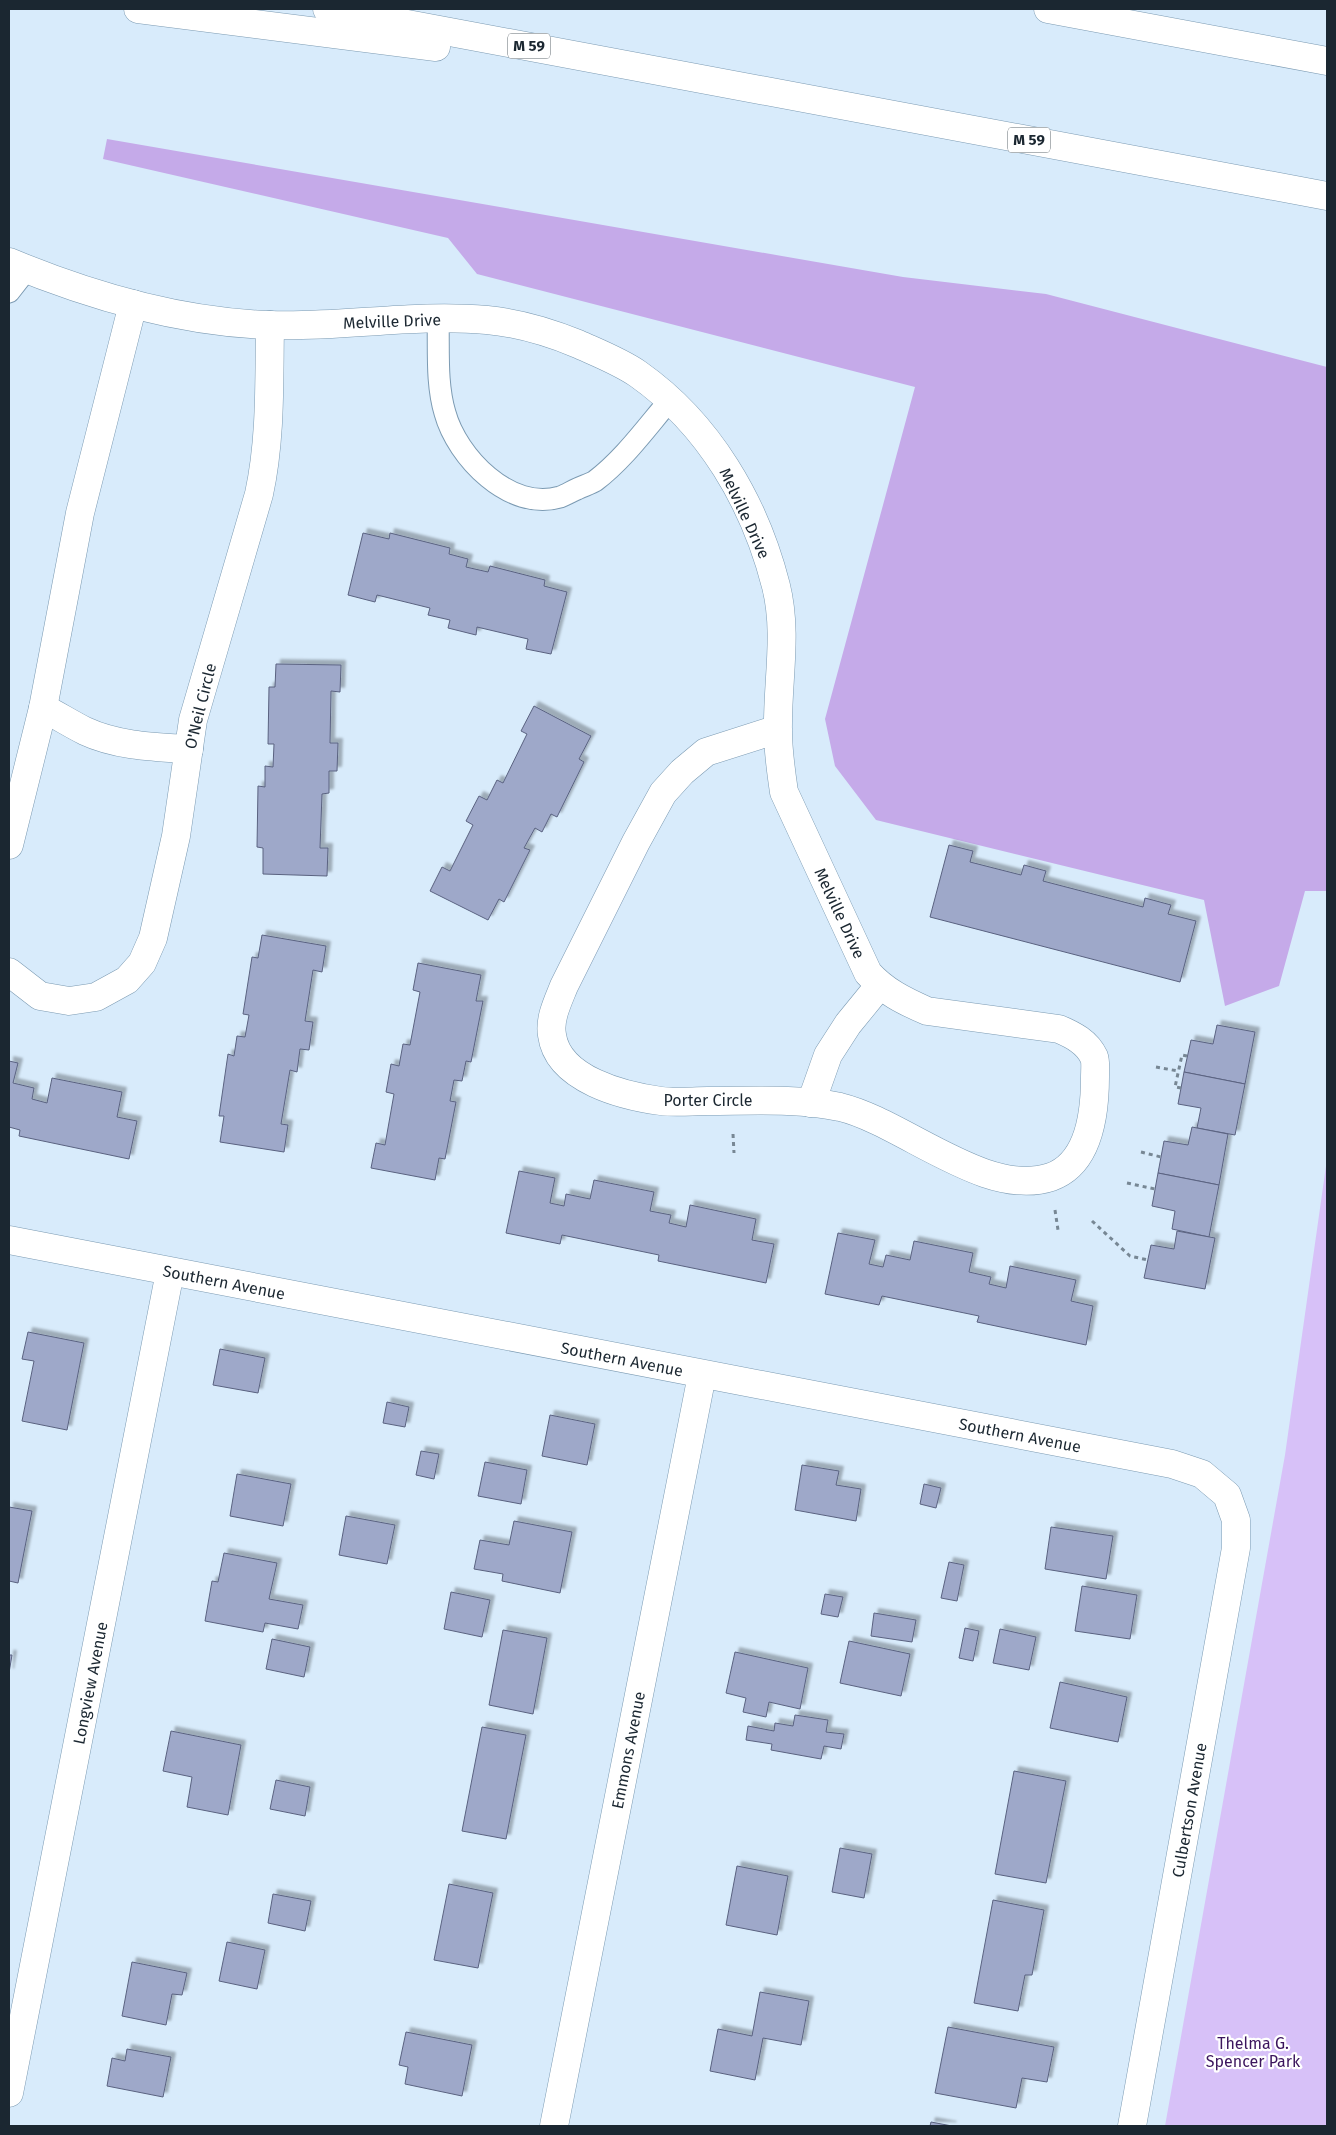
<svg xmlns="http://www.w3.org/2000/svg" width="1336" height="2135" viewBox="0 0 1336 2135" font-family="'Fira Sans',sans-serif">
  <defs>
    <filter id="shadow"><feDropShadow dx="4.5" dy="-4.5" stdDeviation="1" flood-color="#0004"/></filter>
  </defs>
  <rect width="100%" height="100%" fill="#d8ebfb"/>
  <!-- green -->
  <path fill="#d7c1f8" d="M 1327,1159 L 1327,2126 L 1165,2126 L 1285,1455 Z"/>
  <!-- forest -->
  <path fill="#c5aae9" d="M 107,139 L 903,277 L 1046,294 L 1327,367 L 1327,891 L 1305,891 L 1279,986 L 1225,1006 L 1204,900 L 876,820 L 835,766 L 825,719 L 915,387 L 477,274 L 448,238 L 103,159 Z"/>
  <!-- building -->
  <g fill="#9ea8c9" stroke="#5a6280" filter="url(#shadow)">
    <path d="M 363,533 L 389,539 L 390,533 L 450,548 L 449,554 L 468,559 L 466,567 L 488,572 L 490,566 L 545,580 L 544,586 L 567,592 L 551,654 L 526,649 L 528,639 L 477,627 L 476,635 L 448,628 L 450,620 L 428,615 L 430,608 L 377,595 L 375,602 L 348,595 Z"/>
    <path d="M 276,664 L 341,665 L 340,692 L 331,691 L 330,743 L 338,743 L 337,771 L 329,771 L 329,793 L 322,794 L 320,848 L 328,848 L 327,876 L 263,874 L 263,848 L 257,847 L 258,786 L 265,787 L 265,766 L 273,767 L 274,744 L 268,744 L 269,687 L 275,687 Z"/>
    <path d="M 534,706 L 591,736 L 579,759 L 584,762 L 557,817 L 551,814 L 542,832 L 535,828 L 524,848 L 530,850 L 504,902 L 499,899 L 488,920 L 430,891 L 442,867 L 450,871 L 473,825 L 466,821 L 479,796 L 487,800 L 497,780 L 503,783 L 527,734 L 521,731 Z"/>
    <path d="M 949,845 L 973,851 L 970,862 L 1021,875 L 1024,865 L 1046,871 L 1043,881 L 1143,907 L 1145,898 L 1171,905 L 1168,914 L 1196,921 L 1180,982 L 930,917 Z"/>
    <path d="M 262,935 L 326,946 L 322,972 L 313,970 L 305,1021 L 313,1022 L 309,1050 L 300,1049 L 297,1072 L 290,1070 L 281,1124 L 288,1125 L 284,1152 L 220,1142 L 224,1116 L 219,1116 L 228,1054 L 234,1056 L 237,1036 L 245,1037 L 249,1015 L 243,1014 L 252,957 L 258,958 Z"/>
    <path d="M 418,963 L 481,975 L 476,1001 L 483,1001 L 471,1062 L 466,1061 L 462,1081 L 454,1080 L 450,1101 L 456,1102 L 445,1159 L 439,1158 L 435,1180 L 371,1168 L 376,1143 L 385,1145 L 394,1094 L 386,1092 L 391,1064 L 399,1066 L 403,1044 L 410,1045 L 420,992 L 413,990 Z"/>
    <path d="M 1217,1025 L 1255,1032 L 1245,1084 L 1184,1072 L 1191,1040 L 1213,1044 Z"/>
    <path d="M 9,1061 L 18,1063 L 13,1083 L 34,1088 L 32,1099 L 47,1103 L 52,1078 L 122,1092 L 117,1117 L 137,1121 L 129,1159 L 19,1136 L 20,1130 L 9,1127 Z"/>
    <path d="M 1184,1072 L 1245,1084 L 1235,1135 L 1197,1128 L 1201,1108 L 1178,1104 Z"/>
    <path d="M 1192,1127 L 1228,1134 L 1219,1185 L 1158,1173 L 1164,1141 L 1188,1145 Z"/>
    <path d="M 519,1171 L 555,1178 L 550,1203 L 564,1206 L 566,1194 L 590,1199 L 594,1180 L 654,1192 L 650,1211 L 671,1215 L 669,1223 L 686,1227 L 690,1205 L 756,1219 L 752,1240 L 774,1244 L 766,1283 L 658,1261 L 659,1255 L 562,1235 L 560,1244 L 506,1233 Z"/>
    <path d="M 1158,1173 L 1219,1185 L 1209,1237 L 1172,1229 L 1175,1211 L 1152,1206 Z"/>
    <path d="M 1177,1231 L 1215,1238 L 1205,1289 L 1144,1278 L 1151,1245 L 1174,1249 Z"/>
    <path d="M 838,1233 L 875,1240 L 869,1264 L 883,1267 L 886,1255 L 910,1260 L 914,1241 L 973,1253 L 969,1272 L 991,1277 L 989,1284 L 1006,1288 L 1010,1266 L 1076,1280 L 1071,1301 L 1093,1306 L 1086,1345 L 977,1322 L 979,1316 L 882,1296 L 879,1305 L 825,1294 Z"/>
    <path d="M 28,1332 L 84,1343 L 67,1430 L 22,1421 L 34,1361 L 22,1359 Z"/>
    <path d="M 220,1349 L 265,1358 L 258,1393 L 213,1385 Z"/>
    <path d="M 387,1402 L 409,1407 L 405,1427 L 383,1423 Z"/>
    <path d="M 550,1415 L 595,1424 L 587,1465 L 542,1456 Z"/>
    <path d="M 421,1451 L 439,1454 L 434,1479 L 416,1475 Z"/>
    <path d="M 485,1462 L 527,1470 L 521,1504 L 478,1496 Z"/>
    <path d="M 802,1465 L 839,1471 L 836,1485 L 861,1489 L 856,1521 L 795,1510 Z"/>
    <path d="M 237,1474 L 291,1484 L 283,1526 L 230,1516 Z"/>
    <path d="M 924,1484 L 941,1488 L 936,1508 L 920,1504 Z"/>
    <path d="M 9,1507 L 32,1511 L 18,1583 L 9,1581 Z"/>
    <path d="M 346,1516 L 395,1525 L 387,1564 L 339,1555 Z"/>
    <path d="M 514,1521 L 572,1532 L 560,1593 L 502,1581 L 503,1574 L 474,1569 L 480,1540 L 509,1545 Z"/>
    <path d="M 1051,1527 L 1113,1536 L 1106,1579 L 1045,1569 Z"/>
    <path d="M 224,1553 L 277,1563 L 269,1599 L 303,1605 L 298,1629 L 265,1623 L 263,1632 L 205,1621 L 212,1581 L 218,1582 Z"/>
    <path d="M 949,1562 L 964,1565 L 957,1601 L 941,1598 Z"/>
    <path d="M 1082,1586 L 1137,1595 L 1130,1639 L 1075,1631 Z"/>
    <path d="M 451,1592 L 490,1600 L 482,1637 L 444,1629 Z"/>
    <path d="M 825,1594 L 843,1597 L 838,1617 L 821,1614 Z"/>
    <path d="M 874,1613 L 916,1620 L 912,1642 L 871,1636 Z"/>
    <path d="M 965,1628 L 979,1631 L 973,1661 L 959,1658 Z"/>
    <path d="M 1000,1629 L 1036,1637 L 1029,1670 L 993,1663 Z"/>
    <path d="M 503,1630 L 547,1638 L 533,1714 L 489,1705 Z"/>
    <path d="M 272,1639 L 310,1647 L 304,1677 L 266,1669 Z"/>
    <path d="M 849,1641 L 910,1654 L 901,1696 L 840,1683 Z"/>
    <path d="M 735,1652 L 808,1668 L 800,1709 L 769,1702 L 766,1717 L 743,1712 L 746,1698 L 726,1693 Z"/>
    <path d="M 9,1655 L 12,1655 L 9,1673 Z"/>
    <path d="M 1060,1682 L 1127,1697 L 1118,1742 L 1050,1728 Z"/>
    <path d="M 795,1715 L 828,1720 L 826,1732 L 844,1734 L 841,1749 L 824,1746 L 821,1759 L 771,1750 L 772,1744 L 746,1740 L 748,1726 L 774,1731 L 775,1723 L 793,1726 Z"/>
    <path d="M 482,1727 L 526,1735 L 506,1839 L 462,1831 Z"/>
    <path d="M 171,1731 L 241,1745 L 228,1815 L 187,1807 L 192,1777 L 163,1771 Z"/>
    <path d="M 1014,1771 L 1066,1781 L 1046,1883 L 995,1874 Z"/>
    <path d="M 276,1780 L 310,1787 L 305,1816 L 270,1809 Z"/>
    <path d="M 840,1848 L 872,1854 L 864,1898 L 832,1892 Z"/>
    <path d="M 737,1866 L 788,1876 L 777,1935 L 726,1925 Z"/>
    <path d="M 449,1884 L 493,1893 L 478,1968 L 434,1960 Z"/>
    <path d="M 273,1894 L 311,1901 L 305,1931 L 268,1923 Z"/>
    <path d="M 993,1900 L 1044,1910 L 1032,1975 L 1025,1975 L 1018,2011 L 974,2003 Z"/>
    <path d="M 227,1942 L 265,1950 L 257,1989 L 219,1981 Z"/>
    <path d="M 132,1962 L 187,1973 L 182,1995 L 172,1994 L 166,2025 L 122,2016 Z"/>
    <path d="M 760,1992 L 809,2001 L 801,2045 L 763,2038 L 755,2080 L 710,2071 L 718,2029 L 752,2036 Z"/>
    <path d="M 948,2027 L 1054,2047 L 1047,2082 L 1022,2078 L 1016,2108 L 935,2093 Z"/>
    <path d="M 406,2032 L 472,2045 L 462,2096 L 405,2084 L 408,2067 L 399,2065 Z"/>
    <path d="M 127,2049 L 171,2057 L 163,2097 L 107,2086 L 112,2058 L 125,2061 Z"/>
    <path d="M 931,2122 L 952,2126 L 930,2126 Z"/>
  </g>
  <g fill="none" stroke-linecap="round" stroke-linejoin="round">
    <defs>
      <g id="service">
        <path d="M 9,292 L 27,269"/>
        <path d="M 438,318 C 439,349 436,383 445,413 C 457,457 510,512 560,497 C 566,495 572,491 577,489 C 583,486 590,484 595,481 C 624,459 646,428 670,400"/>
      </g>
      <g id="minor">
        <path d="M 9,262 C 91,296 179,322 269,325 C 341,328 414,313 487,320 C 519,323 549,332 578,344 C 598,353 621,362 638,374 C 709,424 755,503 776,586 C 788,634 777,682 778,731 C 778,752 781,772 784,792 L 868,973 C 884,991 904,1001 927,1011 L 1059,1029 C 1073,1035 1087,1042 1094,1057 C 1096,1062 1095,1071 1095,1077 C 1095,1112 1090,1163 1051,1177 C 986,1199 903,1122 840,1107 C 798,1098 751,1101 708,1101 C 693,1101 676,1103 661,1101 C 624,1096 558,1080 552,1035 C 549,1019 558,1001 564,986 L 636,842 L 663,793 L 682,772 L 706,752 L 778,729"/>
        <path d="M 43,708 C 57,715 71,724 85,731 C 117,746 154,747 189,749"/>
        <path d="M 9,845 L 43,708 L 80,513 L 133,304"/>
        <path d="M 9,972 L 40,996 L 69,1001 L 96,997 L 127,980 L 142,963 L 153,938 L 176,836 L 193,720 L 259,494 C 271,439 269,382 270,325"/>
        <path d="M 811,1103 L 828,1055 L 848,1024 L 879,986"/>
        <path d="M 9,1240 L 1172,1464 L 1202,1474 L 1227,1495 L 1236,1520 L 1236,1548 L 1132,2126"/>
        <path d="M 9,2093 L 170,1272"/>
        <path d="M 554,2126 L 702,1375"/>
      </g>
      <g id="motorway">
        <path d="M 138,9 L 436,47"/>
        <path d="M 327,9 L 1327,196"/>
        <path d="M 1048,9 L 1327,61"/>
      </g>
    </defs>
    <!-- service casing -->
    <use href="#service" stroke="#7b9ab2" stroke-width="23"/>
    <!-- minor casing -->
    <use href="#minor" stroke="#7b9ab2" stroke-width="29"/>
    <!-- motorway casing -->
    <use href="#motorway" stroke="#7b9ab2" stroke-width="29"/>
    <!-- path -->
    <g stroke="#778794" stroke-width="3" stroke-dasharray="4 4" stroke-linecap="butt">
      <path d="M 1156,1067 L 1178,1071"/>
      <path d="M 1181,1088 L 1175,1087 L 1182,1055 L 1187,1056"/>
      <path d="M 733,1134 L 734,1153"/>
      <path d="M 1141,1152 L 1161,1157"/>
      <path d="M 1127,1183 L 1155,1189"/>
      <path d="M 1055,1210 L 1058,1230"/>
      <path d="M 1092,1221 L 1130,1256 L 1148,1260"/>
    </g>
    <!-- service -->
    <use href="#service" stroke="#fff" stroke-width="21"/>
    <!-- minor -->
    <use href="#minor" stroke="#fff" stroke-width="28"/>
    <!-- motorway -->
    <use href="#motorway" stroke="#fff" stroke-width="28"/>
  </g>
  <g text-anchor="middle" stroke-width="4.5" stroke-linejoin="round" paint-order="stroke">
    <!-- shield labels -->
    <g fill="#fff" stroke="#5f686f" stroke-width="1">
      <rect x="508" y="33.5" width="42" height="25" rx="4"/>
      <rect x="1008" y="127.5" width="42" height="25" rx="4"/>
    </g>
    <g font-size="15" font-weight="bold" fill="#1b2731">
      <text x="529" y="51">M 59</text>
      <text x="1029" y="145">M 59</text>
    </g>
    <!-- street labels -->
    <g font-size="16" fill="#1b2731" stroke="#fff">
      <text transform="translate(392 321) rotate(-2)" y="6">Melville Drive</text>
      <text transform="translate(745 513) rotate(65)" y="6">Melville Drive</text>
      <text transform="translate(200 706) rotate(-76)" y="6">O'Neil Circle</text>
      <text transform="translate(840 913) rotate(65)" y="6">Melville Drive</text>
      <text x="708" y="1106">Porter Circle</text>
      <text transform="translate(224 1282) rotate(11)" y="6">Southern Avenue</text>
      <text transform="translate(622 1359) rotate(11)" y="6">Southern Avenue</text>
      <text transform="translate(1020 1435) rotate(11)" y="6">Southern Avenue</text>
      <text transform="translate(90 1683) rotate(-79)" y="6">Longview Avenue</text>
      <text transform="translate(628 1750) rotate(-79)" y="6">Emmons Avenue</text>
      <text transform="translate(1189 1810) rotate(-80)" y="6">Culbertson Avenue</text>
    </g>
    <!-- park labels -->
    <g font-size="16" fill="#3b155d" stroke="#fff">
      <text x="1253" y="2049">Thelma G.<tspan x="1253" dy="18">Spencer Park</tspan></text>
    </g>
  </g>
  <!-- border -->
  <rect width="1336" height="2135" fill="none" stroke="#1b2731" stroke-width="20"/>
</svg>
